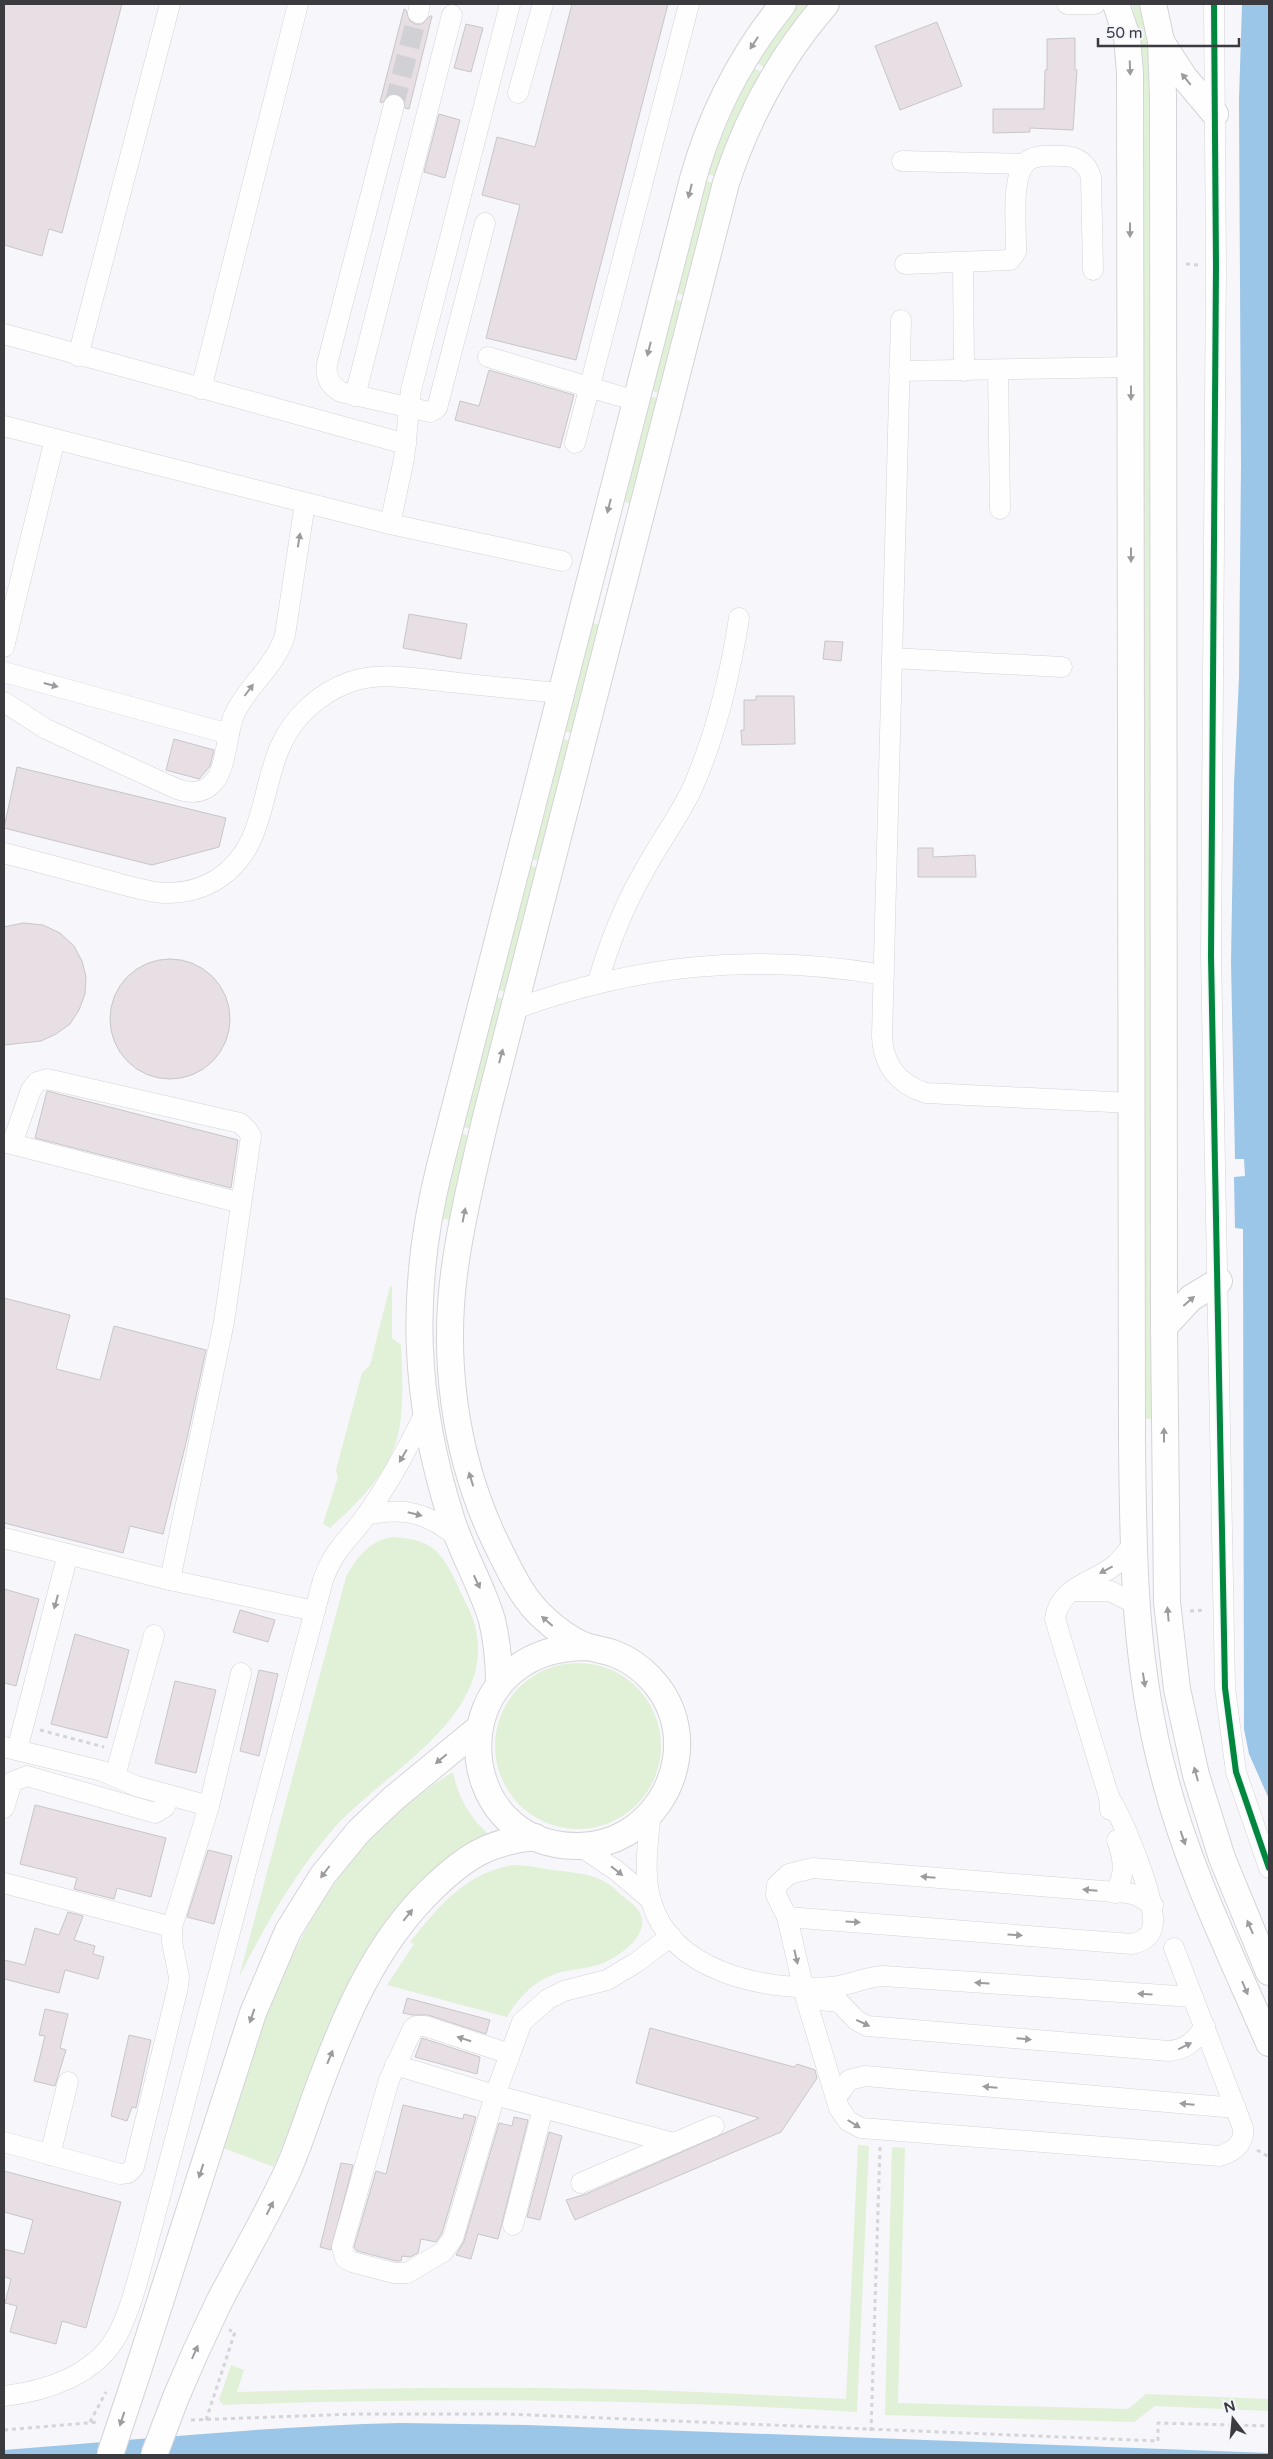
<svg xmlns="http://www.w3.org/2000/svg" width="1273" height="2459" viewBox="0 0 1273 2459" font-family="'Varela Round',sans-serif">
  <rect width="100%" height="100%" fill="#f6f6fb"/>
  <!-- green -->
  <g fill="#e1f1d7">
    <path d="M 796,4 L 810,4 L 779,42 L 764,67 L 755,62 Z"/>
    <path d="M 1132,4 L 1143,4 L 1152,46 L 1153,1419 L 1144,1419 L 1141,59 L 1139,32 Z"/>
    <path d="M 752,67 L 761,72 L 740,112 L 717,177 L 707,174 L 721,130 Z"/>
    <path d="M 705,181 L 715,183 L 686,296 L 675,293 Z"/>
    <path d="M 674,299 L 685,302 L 661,393 L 651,391 Z"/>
    <path d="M 649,396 L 660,399 L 632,505 L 623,501 Z"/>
    <path d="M 592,623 L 602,625 L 573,734 L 564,731 Z"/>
    <path d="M 562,739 L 571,741 L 539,861 L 530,859 Z"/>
    <path d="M 528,865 L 539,868 L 507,992 L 496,990 Z"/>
    <path d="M 495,997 L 505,999 L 471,1129 L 462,1127 Z"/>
    <path d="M 460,1133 L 470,1136 L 449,1220 L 440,1218 Z"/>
    <path d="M 390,1286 L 392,1287 L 392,1338 L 401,1345 C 406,1439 401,1464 330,1528 L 323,1524 L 338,1477 L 336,1470 L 362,1373 L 370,1365 Z"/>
    <path d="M 392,1537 C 431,1539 441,1550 457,1584 C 462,1597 470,1609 474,1622 C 501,1715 385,1771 335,1827 C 295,1872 266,1924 239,1977 L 346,1577 C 357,1557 369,1541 392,1537 Z"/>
    <circle cx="578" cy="1746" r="83"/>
    <path d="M 453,1772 C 458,1797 469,1816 488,1834 L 456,1850 L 429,1874 L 367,1950 L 335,2013 L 274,2167 L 218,2146 C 272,1999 311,1859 453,1772 Z"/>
    <path d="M 512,1865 C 529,1865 544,1869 561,1871 C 584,1874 602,1875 619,1893 C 626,1899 634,1904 639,1911 C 653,1935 617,1958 598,1965 C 582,1970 565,1969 550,1976 C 531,1984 517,2000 507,2017 L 387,1985 L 414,1944 L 410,1942 C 439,1906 464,1874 512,1865 Z"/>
    <path d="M 858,2145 L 869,2146 L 857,2412 C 644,2399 436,2397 223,2405 L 219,2400 L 231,2365 L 244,2370 L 237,2392 C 372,2388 506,2386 642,2390 C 710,2392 778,2396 846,2399 Z"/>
    <path d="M 892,2147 L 905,2148 L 898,2403 L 1128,2409 L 1146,2394 L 1269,2399 L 1269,2411 L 1155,2406 L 1134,2422 L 885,2415 Z"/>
  </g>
  <!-- water -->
  <g fill="#9bc6e7">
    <path d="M 1242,4 L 1269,4 L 1269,1799 L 1249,1754 L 1244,1729 L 1243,1229 L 1235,1228 L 1234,1177 L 1245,1176 L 1244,1159 L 1235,1159 L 1231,962 L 1234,783 L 1239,678 L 1241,465 L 1239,100 Z"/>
    <path d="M 401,2423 L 527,2425 L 1269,2453 L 1269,2455 L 4,2455 L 4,2450 C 136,2440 268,2426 401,2423 Z"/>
  </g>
  <!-- building -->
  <g fill="#e7dfe3" stroke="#c8c6c9">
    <path d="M 4,4 L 122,4 L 62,233 L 49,229 L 42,256 L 4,245 Z"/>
    <path d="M 572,4 L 668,4 L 576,360 L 486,338 L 520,205 L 482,195 L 497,137 L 535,147 Z"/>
    <path d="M 404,9 L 406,10 L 410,21 L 415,24 L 422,24 L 430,16 L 432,16 L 409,109 L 405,108 L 403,97 L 396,93 L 390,94 L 382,103 L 380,102 Z"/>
    <path d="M 937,22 L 962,86 L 900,110 L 875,46 Z"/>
    <path d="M 466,24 L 483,28 L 471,72 L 454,68 Z"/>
    <path d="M 1075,38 L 1075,70 L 1077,70 L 1073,130 L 1030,128 L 1030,132 L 993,133 L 993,109 L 1044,109 L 1045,70 L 1047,70 L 1047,39 Z"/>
    <path d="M 439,114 L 460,120 L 445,178 L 424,172 Z"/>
    <path d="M 489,370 L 574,395 L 560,448 L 455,420 L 460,401 L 479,406 Z"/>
    <path d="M 409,614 L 467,624 L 461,659 L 403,648 Z"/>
    <path d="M 825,641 L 843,642 L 841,661 L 823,659 Z"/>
    <path d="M 756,696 L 794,696 L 795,744 L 742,745 L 741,730 L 744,730 L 744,700 L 756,700 Z"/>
    <path d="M 174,739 L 214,750 L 210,766 L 201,777 L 199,779 L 166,770 Z"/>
    <path d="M 17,767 L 226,818 L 219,847 L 152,865 L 4,828 Z"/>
    <path d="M 918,848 L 933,848 L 933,857 L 975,855 L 976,877 L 918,877 Z"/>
    <path d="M 23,923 L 43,925 L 60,933 L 74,946 L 82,961 L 86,977 L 85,994 L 79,1010 L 70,1024 L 56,1034 L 41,1041 L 4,1045 L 4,927 Z"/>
    <circle cx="170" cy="1019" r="60"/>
    <path d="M 47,1091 L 238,1140 L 231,1188 L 35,1138 Z"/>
    <path d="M 4,1298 L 70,1315 L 56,1369 L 100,1380 L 114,1326 L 206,1350 L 186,1443 L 163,1534 L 130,1526 L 123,1553 L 4,1523 Z"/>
    <path d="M 4,1589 L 39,1599 L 16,1686 L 4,1683 Z"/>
    <path d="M 240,1610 L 275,1620 L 268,1642 L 233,1632 Z"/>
    <path d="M 75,1634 L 129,1650 L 107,1738 L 51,1724 Z"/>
    <path d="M 259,1670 L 278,1674 L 259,1756 L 240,1751 Z"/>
    <path d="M 175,1681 L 216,1690 L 196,1773 L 155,1763 Z"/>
    <path d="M 35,1805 L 166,1838 L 151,1897 L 117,1888 L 114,1899 L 74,1889 L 77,1878 L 20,1864 Z"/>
    <path d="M 208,1850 L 232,1856 L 214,1924 L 187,1917 Z"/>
    <path d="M 68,1912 L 83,1916 L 74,1940 L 95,1946 L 93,1954 L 104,1957 L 98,1979 L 65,1970 L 59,1993 L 4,1979 L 4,1960 L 25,1965 L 35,1928 L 59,1935 Z"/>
    <path d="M 407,1998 L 490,2020 L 486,2034 L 428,2015 L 412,2015 L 403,2013 Z"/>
    <path d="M 45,2009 L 68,2014 L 60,2048 L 66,2050 L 55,2086 L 34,2081 L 45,2036 L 39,2035 Z"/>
    <path d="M 650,2028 L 794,2067 L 797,2064 L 815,2070 L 817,2078 L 781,2132 L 575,2220 L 566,2200 L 586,2194 L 759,2118 L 636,2083 Z"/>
    <path d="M 129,2035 L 151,2040 L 136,2108 L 132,2107 L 127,2121 L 111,2116 Z"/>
    <path d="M 422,2038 L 480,2057 L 477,2074 L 415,2057 Z"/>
    <path d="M 403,2105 L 463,2119 L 464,2114 L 476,2117 L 442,2233 L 436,2242 L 421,2239 L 418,2253 L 410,2257 L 402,2256 L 401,2261 L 396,2261 L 357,2251 L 354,2247 L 376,2171 L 386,2174 Z"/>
    <path d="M 514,2117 L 528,2120 L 498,2239 L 478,2234 L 471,2259 L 456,2255 L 464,2241 L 499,2123 L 512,2126 Z"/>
    <path d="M 549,2132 L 562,2136 L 540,2220 L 527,2217 Z"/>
    <path d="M 341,2163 L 353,2165 L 331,2250 L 320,2247 Z"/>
    <path d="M 4,2171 L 121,2202 L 86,2328 L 62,2321 L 56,2344 L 10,2332 L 17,2306 L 5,2303 L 11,2279 L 4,2277 L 4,2249 L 24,2254 L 33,2220 L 4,2212 Z"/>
  </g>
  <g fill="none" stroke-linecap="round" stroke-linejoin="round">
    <!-- minor-tunnel -->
    <path stroke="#d1d1d5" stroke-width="20" stroke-dasharray="20 10" stroke-linecap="butt" d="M 394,105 L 418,13"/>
    <defs>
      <g id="minor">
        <path d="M 1067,4 L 1095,4"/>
        <path d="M 1214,4 L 1216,266 L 1211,956 L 1225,1688 L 1236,1772 L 1269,1868"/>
        <path d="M 418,13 L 420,4"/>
        <path d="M 518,93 L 543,4"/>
        <path d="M 394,105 L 327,364 C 325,377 330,386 341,392 L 425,411 L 430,412 L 437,408 L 485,223"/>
        <path d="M 902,161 L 1024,164"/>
        <path d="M 963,262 L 964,371"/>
        <path d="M 905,264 L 1010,260 L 1016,252 C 1017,229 1009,173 1029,160 C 1039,154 1052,156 1063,156 C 1078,156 1087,164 1091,177 L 1093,270"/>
        <path d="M 901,320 L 882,1036 C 883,1065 898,1084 926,1093 L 1132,1103"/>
        <path d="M 4,334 L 406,444"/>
        <path d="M 78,356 L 170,4"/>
        <path d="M 488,357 L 636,401"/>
        <path d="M 998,370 L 1000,509"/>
        <path d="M 899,371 L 1130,367"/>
        <path d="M 201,389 L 298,4"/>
        <path d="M 355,396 L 452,15"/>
        <path d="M 4,426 L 390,524 L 562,561"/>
        <path d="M 575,443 L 689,4"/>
        <path d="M 390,524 L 404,459 L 411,390 L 510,4"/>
        <path d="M 4,647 L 55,439"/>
        <path d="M 892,658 L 1062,667"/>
        <path d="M 4,672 L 229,734"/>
        <path d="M 4,702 L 46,729 L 177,789 C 189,793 202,794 212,784 C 227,770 226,734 234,715 C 248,684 275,668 285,635 L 305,503"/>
        <path d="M 4,853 C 38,862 72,871 106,880 C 125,885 146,892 165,893 C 184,893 203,889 219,878 C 265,847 260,793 280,747 C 293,717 319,693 350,682 C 383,671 418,679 451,682 C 488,686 524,690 561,693"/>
        <path d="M 598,982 C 609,943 624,906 644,871 C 659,843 678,818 692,789 C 716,735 730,676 739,618"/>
        <path d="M 515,1009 C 638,964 754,953 884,975"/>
        <path d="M 4,1142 L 241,1203"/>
        <path d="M 12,1144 L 31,1090 L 37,1082 L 47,1079 L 240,1123 L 248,1131 L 251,1136 L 224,1322 L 170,1580"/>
        <path d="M 366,1515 C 404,1507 427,1512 457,1537"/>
        <path d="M 4,1538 L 170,1580 L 315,1611"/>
        <path d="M 1074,1591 L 1110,1591 L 1136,1604"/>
        <path d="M 4,1747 L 102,1771 L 136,1786 L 209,1806"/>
        <path d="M 17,1750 L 68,1554"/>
        <path d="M 115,1776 L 154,1635"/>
        <path d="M 4,1808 L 12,1782 L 27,1776 L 155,1813 L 165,1807 L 169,1795"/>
        <path d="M 1110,1810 L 1109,1797 L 1055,1619 C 1059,1586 1095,1582 1115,1565 C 1122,1559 1127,1551 1133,1545"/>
        <path d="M 651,1813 C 648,1840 643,1874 651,1901 C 672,1973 766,1991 831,1987 C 849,1986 864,1977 883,1976 L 1193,1997"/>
        <path d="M 580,1846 L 617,1871 L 651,1900"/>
        <path d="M 4,1883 L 172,1927"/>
        <path d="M 1115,1893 C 1126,1874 1124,1860 1117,1840"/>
        <path d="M 1153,1905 L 1136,1895 L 1128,1893 L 813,1868 L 789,1874 L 777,1885 L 776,1895 L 787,1917 L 806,1999 L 839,2108 L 848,2121 L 861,2128 L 1220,2156 C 1233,2152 1245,2144 1243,2128 L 1174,1948"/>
        <path d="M 787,1917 L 1132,1944 C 1141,1942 1149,1938 1152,1929 C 1160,1905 1123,1820 1109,1797"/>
        <path d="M 810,1999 L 839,2002 L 856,2020 L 867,2026 L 1169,2051 C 1187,2049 1195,2041 1205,2026"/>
        <path d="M 510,2054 L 425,2026 L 416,2026 L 413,2028 L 389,2080 L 342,2247 L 345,2258 L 352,2262 L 394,2273 L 407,2273 L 443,2252 L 453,2238 L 495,2095 L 522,2022 L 548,1999 L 564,1991 L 607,1980 L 637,1962 L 671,1936"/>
        <path d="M 395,2065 L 495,2095 L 673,2143"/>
        <path d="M 836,2098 L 849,2080 L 865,2076 L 1236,2108"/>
        <path d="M 4,2142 L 120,2174 L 128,2173 L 134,2167 L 178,1987 L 179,1977 L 172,1942 L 172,1927 L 209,1806 L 241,1673"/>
        <path d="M 50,2155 L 68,2082"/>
        <path d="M 581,2183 L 714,2126"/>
        <path d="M 513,2225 L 543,2108"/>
        <path d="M 4,2396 C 47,2391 96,2375 118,2334 C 130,2310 137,2283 144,2257 L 323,1580 C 335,1547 350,1539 368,1513 C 390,1481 408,1448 425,1413"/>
      </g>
      <g id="major">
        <path d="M 1116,4 L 1127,37 L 1130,73 L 1132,1441 C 1133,1558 1134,1666 1165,1779 C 1189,1871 1232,1957 1269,2043"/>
        <path d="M 1153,4 L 1161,41 L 1163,96 L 1164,1327 L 1167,1602 L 1177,1689 L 1196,1775 L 1222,1858 L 1269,1972"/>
        <path d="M 1162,43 L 1184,77 L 1215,114"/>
        <path d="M 1164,1327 L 1191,1298 L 1219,1281"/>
        <path d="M 588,1647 C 439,1646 447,1849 580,1846 C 647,1845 693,1775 672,1713 C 663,1687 641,1664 615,1654 C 605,1650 595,1649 585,1646 C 571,1640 557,1630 545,1619 C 522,1599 510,1571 496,1543 C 454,1456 441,1355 456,1260 C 463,1212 475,1164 486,1117 L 726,183 C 748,116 780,57 826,4"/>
        <path d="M 499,1684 C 499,1662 497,1641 492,1620 C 482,1586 463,1555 452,1521 C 413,1400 409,1289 440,1166 L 693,179 C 711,114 741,56 783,4"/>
        <path d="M 134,2383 L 253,2013 L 288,1931 L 323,1875 L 359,1831 L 394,1798 L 479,1728"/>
        <path d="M 176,2397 C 189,2366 203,2335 218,2304 C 241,2259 267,2216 288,2170 C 298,2147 306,2123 314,2100 C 342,2023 373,1945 433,1888 C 465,1857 490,1841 535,1837"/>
      </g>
    </defs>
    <!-- minor casing -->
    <use href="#minor" stroke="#d4d4d8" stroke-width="21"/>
    <!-- major casing -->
    <use href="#major" stroke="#d4d4d8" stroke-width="28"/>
    <!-- path -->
    <g stroke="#d5d5d7" stroke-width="3" stroke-dasharray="4 4" stroke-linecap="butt">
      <path d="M 1186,264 L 1198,265"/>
      <path d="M 1190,1611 L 1206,1610"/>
      <path d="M 40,1730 L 104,1747"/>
      <path d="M 1257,2150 L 1269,2157"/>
      <path d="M 191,2420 L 356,2414 L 506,2414 L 1158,2441 L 1158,2423 L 1269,2426"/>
      <path d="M 206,2420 L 235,2332 L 229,2330"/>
      <path d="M 90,2422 L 106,2392"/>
      <path d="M 4,2430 L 99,2422"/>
      <path d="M 871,2431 L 880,2147"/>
    </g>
    <!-- minor -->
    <use href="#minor" stroke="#fefefe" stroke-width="20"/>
    <!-- major -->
    <use href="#major" stroke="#fefefe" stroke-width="26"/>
    <defs>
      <g id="major-bridge">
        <path d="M 110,2455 L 134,2383"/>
        <path d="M 154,2455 L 176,2397"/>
      </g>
    </defs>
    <!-- major-bridge casing -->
    <use href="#major-bridge" stroke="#d4d4d8" stroke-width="28" stroke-linecap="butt"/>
    <!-- major-bridge -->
    <use href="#major-bridge" stroke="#fefefe" stroke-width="26"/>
    <defs>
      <path id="cycleway" d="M 1214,4 L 1216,266 L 1211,956 L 1225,1688 L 1236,1772 L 1269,1868"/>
    </defs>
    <!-- cycleway casing -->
    <use href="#cycleway" stroke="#f4f4fd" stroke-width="9"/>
    <!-- cycleway -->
    <use href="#cycleway" stroke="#00873e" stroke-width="6"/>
  </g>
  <!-- one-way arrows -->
  <defs><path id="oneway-solid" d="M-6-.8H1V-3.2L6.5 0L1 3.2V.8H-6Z" transform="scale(1.25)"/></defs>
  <g fill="#9c9c9e">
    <use href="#oneway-solid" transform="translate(754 43) rotate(123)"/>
    <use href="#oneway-solid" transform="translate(1130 68) rotate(88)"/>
    <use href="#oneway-solid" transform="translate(1186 79) rotate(-129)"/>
    <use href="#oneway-solid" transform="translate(690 191) rotate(104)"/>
    <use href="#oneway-solid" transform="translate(1130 230) rotate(90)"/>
    <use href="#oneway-solid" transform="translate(649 349) rotate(104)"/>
    <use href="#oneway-solid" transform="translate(1131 393) rotate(90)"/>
    <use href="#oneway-solid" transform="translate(609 506) rotate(104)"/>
    <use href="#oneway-solid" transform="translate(299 540) rotate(-81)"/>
    <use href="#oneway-solid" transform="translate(1131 555) rotate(90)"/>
    <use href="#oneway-solid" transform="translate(51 685) rotate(15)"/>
    <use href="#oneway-solid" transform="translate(249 690) rotate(-53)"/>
    <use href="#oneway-solid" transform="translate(501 1056) rotate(-75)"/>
    <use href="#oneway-solid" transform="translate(464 1215) rotate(-79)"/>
    <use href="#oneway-solid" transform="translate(1189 1301) rotate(-41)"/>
    <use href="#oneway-solid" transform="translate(1164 1435) rotate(-90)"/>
    <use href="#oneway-solid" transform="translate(403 1456) rotate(120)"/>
    <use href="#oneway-solid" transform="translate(471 1479) rotate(-107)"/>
    <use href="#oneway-solid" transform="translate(415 1514) rotate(14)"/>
    <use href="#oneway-solid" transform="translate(1106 1570) rotate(152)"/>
    <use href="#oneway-solid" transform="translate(477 1582) rotate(65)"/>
    <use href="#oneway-solid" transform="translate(56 1602) rotate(105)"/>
    <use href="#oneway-solid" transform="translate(1168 1614) rotate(-95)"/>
    <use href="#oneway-solid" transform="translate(547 1621) rotate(-139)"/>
    <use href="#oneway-solid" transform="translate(1144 1680) rotate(81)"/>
    <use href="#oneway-solid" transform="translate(441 1759) rotate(140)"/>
    <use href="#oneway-solid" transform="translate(1196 1774) rotate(-105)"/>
    <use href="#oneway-solid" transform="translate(1183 1838) rotate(71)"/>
    <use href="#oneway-solid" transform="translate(617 1871) rotate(38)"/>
    <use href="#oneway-solid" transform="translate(325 1872) rotate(127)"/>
    <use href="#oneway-solid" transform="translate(928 1877) rotate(-175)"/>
    <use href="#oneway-solid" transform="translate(1090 1890) rotate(-175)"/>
    <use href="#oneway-solid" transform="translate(408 1915) rotate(-51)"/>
    <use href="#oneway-solid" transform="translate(853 1922) rotate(4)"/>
    <use href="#oneway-solid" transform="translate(1250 1927) rotate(-113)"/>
    <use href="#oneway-solid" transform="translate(1015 1935) rotate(4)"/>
    <use href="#oneway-solid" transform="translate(796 1957) rotate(77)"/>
    <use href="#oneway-solid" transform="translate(982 1983) rotate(-176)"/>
    <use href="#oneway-solid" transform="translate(1245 1988) rotate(67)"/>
    <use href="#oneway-solid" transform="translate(1145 1994) rotate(-176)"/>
    <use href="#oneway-solid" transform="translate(252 2016) rotate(109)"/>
    <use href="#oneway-solid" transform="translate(863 2023) rotate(25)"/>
    <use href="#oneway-solid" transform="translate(464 2039) rotate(-162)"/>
    <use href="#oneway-solid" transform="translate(1024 2039) rotate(5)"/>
    <use href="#oneway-solid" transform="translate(1185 2046) rotate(-26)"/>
    <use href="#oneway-solid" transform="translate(330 2057) rotate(-68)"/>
    <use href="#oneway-solid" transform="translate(990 2087) rotate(-175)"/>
    <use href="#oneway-solid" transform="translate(1187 2104) rotate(-175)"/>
    <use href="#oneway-solid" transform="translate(854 2124) rotate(32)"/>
    <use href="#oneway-solid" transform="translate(201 2171) rotate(108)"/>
    <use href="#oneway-solid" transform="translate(270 2208) rotate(-63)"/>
    <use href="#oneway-solid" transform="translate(195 2352) rotate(-66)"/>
    <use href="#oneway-solid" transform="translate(122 2419) rotate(108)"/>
  </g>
  <!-- border -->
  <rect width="1273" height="2459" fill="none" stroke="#3b3b3f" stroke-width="10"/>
  <!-- north arrow -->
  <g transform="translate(1233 2419) rotate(344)" stroke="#f4f4fd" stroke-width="4" paint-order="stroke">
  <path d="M0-4L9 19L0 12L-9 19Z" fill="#3b3b3f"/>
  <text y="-8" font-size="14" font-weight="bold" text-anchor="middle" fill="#3b3b3f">N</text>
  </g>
  <!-- scale -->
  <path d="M1098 38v8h141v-8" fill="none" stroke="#3b3b3f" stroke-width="2.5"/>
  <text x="1106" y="38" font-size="15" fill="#3b3b3f" stroke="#f4f4fd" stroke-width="4" paint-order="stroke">50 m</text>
</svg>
